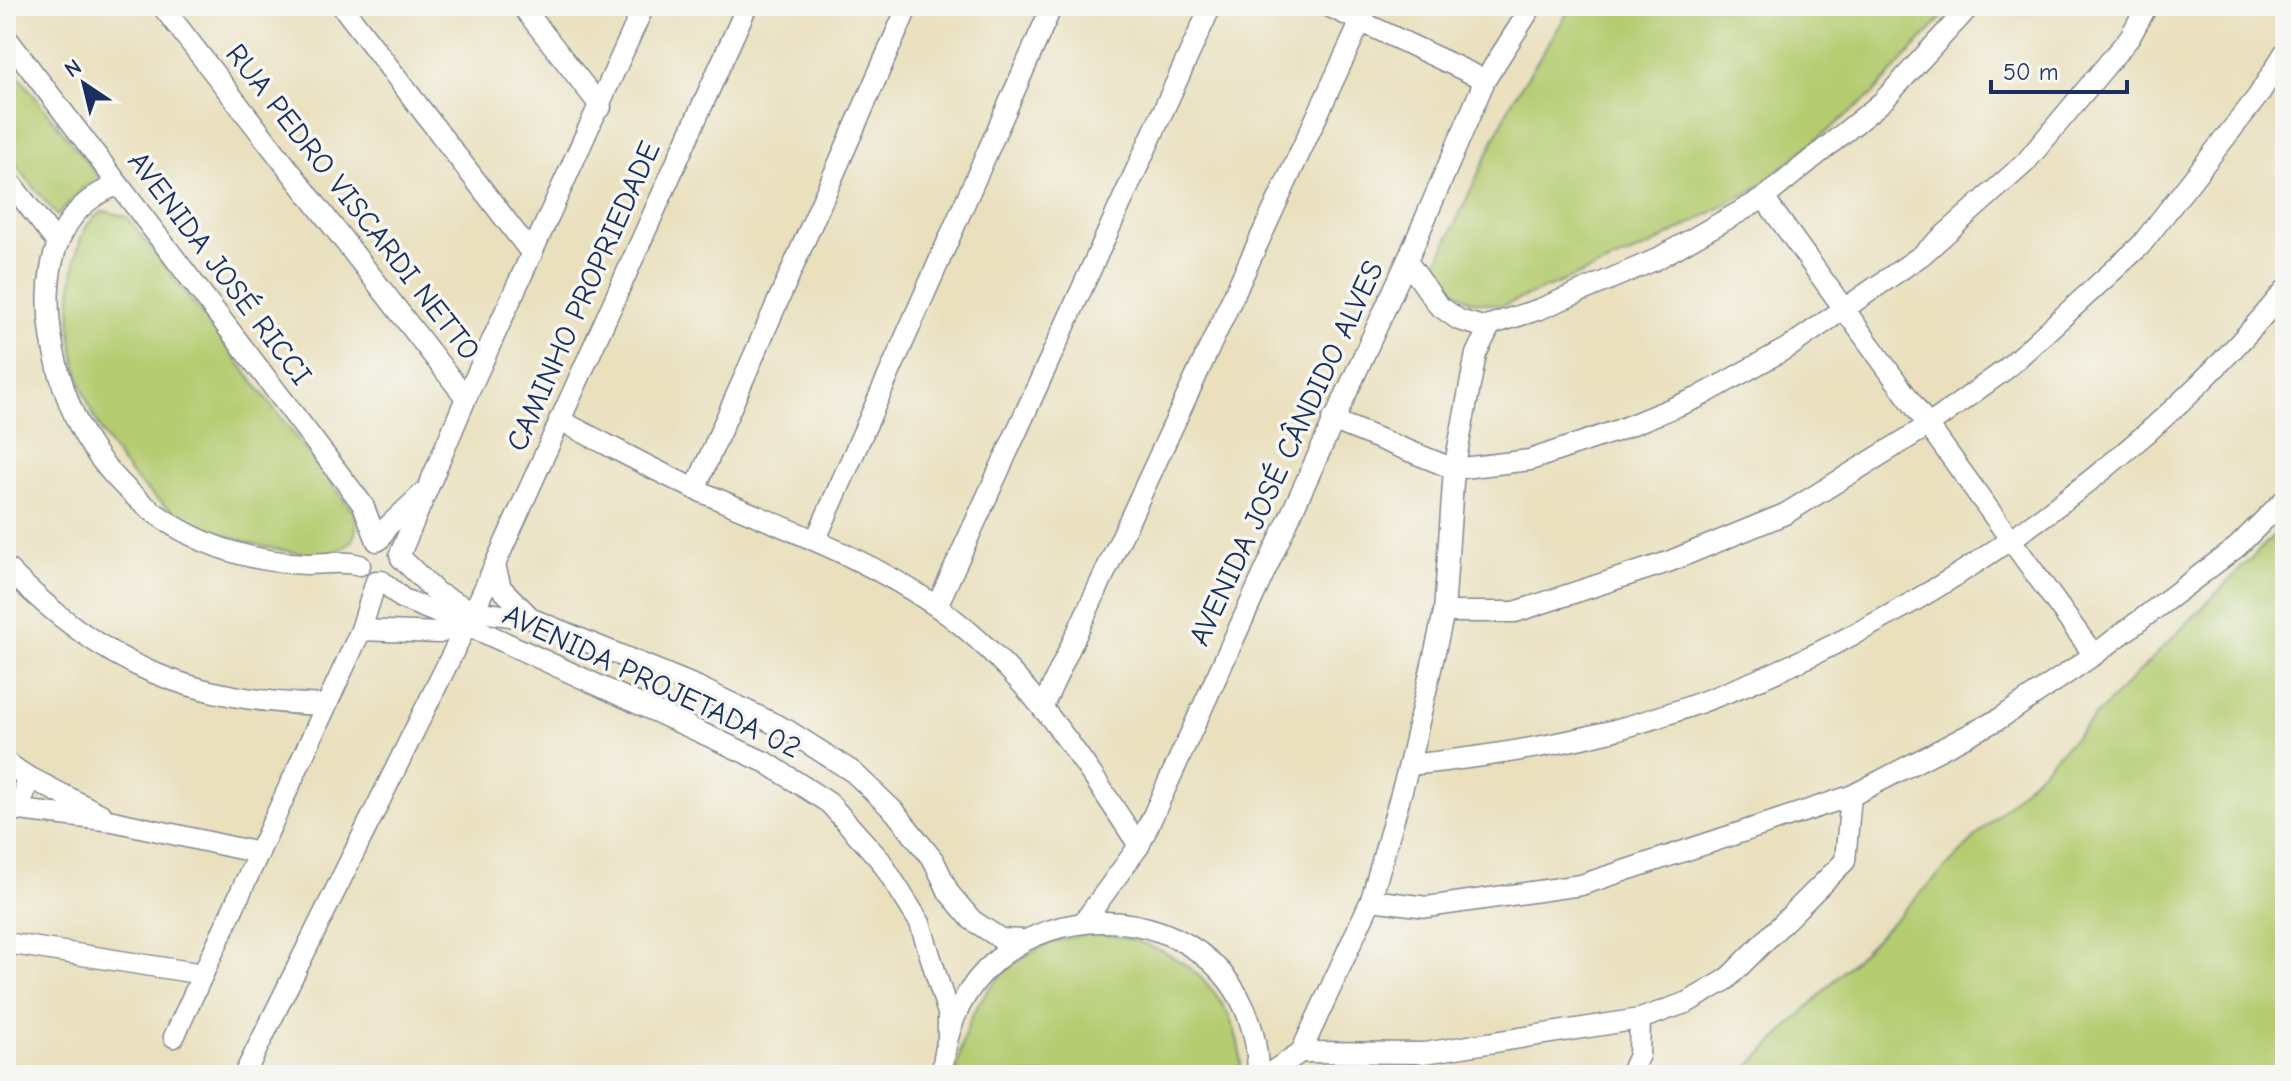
<svg xmlns="http://www.w3.org/2000/svg" width="2291" height="1081" viewBox="0 0 2291 1081" font-family="'Comic Neue',sans-serif">
  <rect width="100%" height="100%" fill="#f6f6f2"/>
  <filter id="ink" filterUnits="userSpaceOnUse"><feTurbulence type="fractalNoise" baseFrequency=".0125" numOctaves="2"/><feDisplacementMap in="SourceGraphic" scale="16" xChannelSelector="R" yChannelSelector="G"/><feConvolveMatrix kernelMatrix="1 2 1 2 8 2 1 2 1" color-interpolation-filters="sRGB"/></filter>
  <filter id="wash" filterUnits="userSpaceOnUse"><feTurbulence type="fractalNoise" baseFrequency=".006" numOctaves="4" result="noise"/><feDisplacementMap in="SourceGraphic" scale="32" xChannelSelector="R" yChannelSelector="G"/><feGaussianBlur stdDeviation="1.8" result="paint"/><feColorMatrix in="noise" values="0 0 0 0 0 0 0 0 0 0 0 0 0 0 0 0 0 1.4 0 .05"/><feComposite in="paint" operator="in"/></filter>
  <g filter="url(#wash)">
    <rect width="100%" height="100%" fill="#eae0be"/>
    <!-- green -->
    <g fill="#b5cc71" stroke="#687e68" stroke-width="2">
      <path d="M 1572,6 L 1952,6 L 1873,94 L 1758,187 L 1650,246 L 1502,306 L 1469,300 L 1453,289 L 1437,263 L 1512,101 Z"/>
      <path d="M 6,60 L 101,180 L 83,188 L 57,216 L 6,152 Z"/>
      <path d="M 105,211 L 127,217 L 355,514 C 372,592 211,534 181,516 C 104,469 62,374 72,285 C 75,261 78,221 105,211 Z"/>
      <path d="M 2285,524 L 2285,1075 L 1741,1075 Z"/>
      <path d="M 1087,934 C 1166,934 1244,989 1241,1075 L 957,1075 C 963,999 1012,946 1087,934 Z"/>
    </g>
  </g>
  <g filter="url(#ink)">
    <g fill="none" stroke-linecap="round" stroke-linejoin="round">
      <defs>
        <g id="minor">
          <path d="M 162,6 L 466,398"/>
          <path d="M 342,6 L 532,254"/>
          <path d="M 522,6 L 601,107"/>
          <path d="M 1328,6 L 1485,80"/>
          <path d="M 6,37 L 363,505 L 377,541"/>
          <path d="M 6,177 L 57,243"/>
          <path d="M 118,185 C 18,220 44,362 84,435 C 104,469 135,501 168,522 C 210,549 257,562 306,564 C 325,564 342,560 360,565"/>
          <path d="M 1764,198 L 2094,655"/>
          <path d="M 1407,261 L 1438,305 L 1459,320 L 1483,327 L 1540,309 L 1655,260 L 1764,198 L 1882,102 L 1970,6"/>
          <path d="M 559,420 C 605,443 649,468 695,489 C 777,526 861,554 936,606 C 1023,667 1082,758 1139,846"/>
          <path d="M 1332,420 L 1454,469 L 1530,460 L 1616,431 L 1697,398 L 1789,347 L 1922,255 L 2025,163 L 2130,37 L 2147,6"/>
          <path d="M 695,489 L 908,6"/>
          <path d="M 816,539 L 1052,6"/>
          <path d="M 379,540 L 387,527 L 423,493"/>
          <path d="M 400,554 L 466,398 L 644,6"/>
          <path d="M 401,558 L 437,593 L 473,611 L 532,619 L 698,687 L 787,730 L 853,772 L 895,812 L 934,861 L 949,893 L 972,920 L 1001,939 L 1023,940"/>
          <path d="M 495,565 L 501,588 L 532,619"/>
          <path d="M 6,567 C 103,666 188,701 326,705"/>
          <path d="M 382,581 L 403,599 L 465,624 L 767,763 L 829,803 L 881,861 L 920,923 L 948,1013 L 948,1035"/>
          <path d="M 937,606 L 1211,6"/>
          <path d="M 1444,612 L 1515,612 L 1668,562 L 1785,514 L 1929,425 L 2006,369 L 2140,246 L 2258,96 L 2285,52"/>
          <path d="M 361,630 L 439,633 L 465,624"/>
          <path d="M 1043,706 L 1368,6"/>
          <path d="M 6,762 L 23,774 C 29,791 24,805 6,811"/>
          <path d="M 1409,765 C 1477,758 1545,748 1611,731 C 1859,664 2123,489 2285,290"/>
          <path d="M 23,774 L 102,815"/>
          <path d="M 11,809 L 113,821 L 259,853"/>
          <path d="M 1371,900 L 1427,907 L 1581,885 L 1851,796 L 1999,719 L 2094,655 L 2237,547 L 2285,499"/>
          <path d="M 1085,920 L 1139,846 L 1407,261 L 1485,80 L 1532,6"/>
          <path d="M 6,943 L 203,974"/>
          <path d="M 174,1037 L 361,630 L 376,581"/>
          <path d="M 1301,1052 L 1424,1053 L 1640,1019 L 1688,1002 L 1726,980 L 1845,861 L 1851,796"/>
          <path d="M 244,1075 L 479,600 L 747,6"/>
          <path d="M 942,1075 C 956,868 1257,874 1258,1075"/>
          <path d="M 1267,1075 L 1301,1052 L 1371,900 L 1409,765 L 1444,612 L 1454,469 L 1476,354 L 1490,326"/>
          <path d="M 1630,1075 L 1639,1055 L 1640,1019"/>
        </g>
      </defs>
      <!-- minor casing -->
      <use href="#minor" stroke="#82888e" stroke-width="23"/>
      <!-- minor -->
      <use href="#minor" stroke="#fff" stroke-width="20"/>
    </g>
  </g>
  <g text-anchor="middle" stroke-width="7" stroke-linejoin="round" paint-order="stroke">
    <!-- street labels -->
    <g font-size="30" fill="#1b2f5e" stroke="#f6f6f2">
      <text transform="translate(353 202) rotate(52)" y="10">RUA PEDRO VISCARDI NETTO</text>
      <text transform="translate(220 268) rotate(53)" y="10">AVENIDA JOSÉ RICCI</text>
      <text transform="translate(583 296) rotate(-66)" y="10">CAMINHO PROPRIEDADE</text>
      <text transform="translate(1286 453) rotate(-65)" y="10">AVENIDA JOSÉ CÂNDIDO ALVES</text>
      <text transform="translate(652 681) rotate(25)" y="10">AVENIDA PROJETADA 02</text>
    </g>
  </g>
  <!-- margin -->
  <rect width="2291" height="1081" fill="none" stroke="#f6f6f2" stroke-width="32"/>
  <!-- north arrow -->
  <g transform="translate(84 84) rotate(325)" stroke="#f6f6f2" stroke-width="6" paint-order="stroke">
  <path d="M0-6L14 30L0 20L-14 30Z" fill="#1b2f5e"/>
  <text y="-12" font-size="22" font-weight="bold" text-anchor="middle" fill="#1b2f5e">N</text>
  </g>
  <!-- scale -->
  <path d="M1991 80v12h136v-12" fill="none" stroke="#1b2f5e" stroke-width="4"/>
  <text x="2003" y="80" font-size="24" fill="#1b2f5e" stroke="#f6f6f2" stroke-width="6" paint-order="stroke">50 m</text>
</svg>
